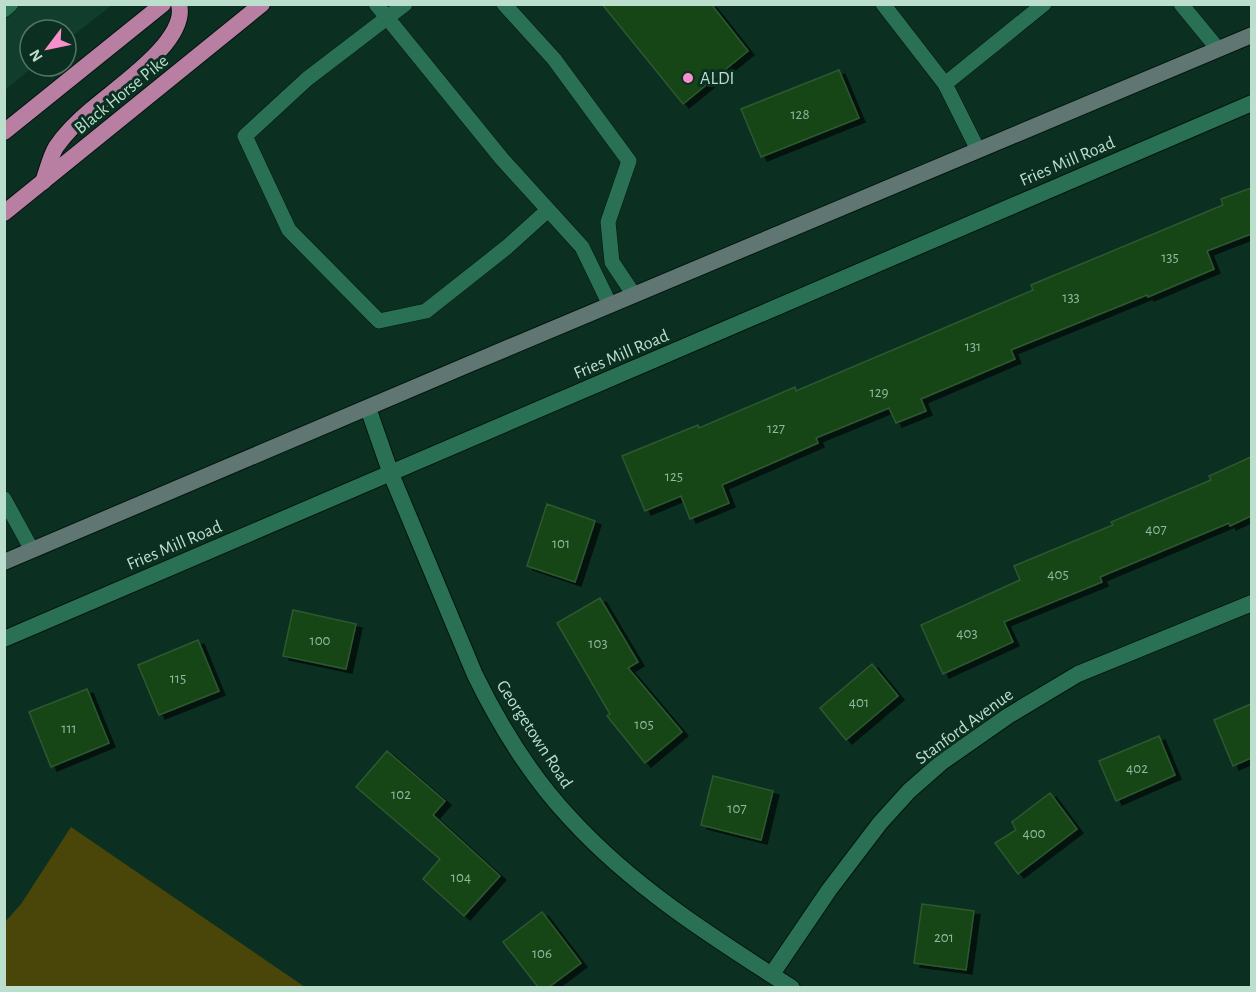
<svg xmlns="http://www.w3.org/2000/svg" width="1256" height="992" viewBox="0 0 1256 992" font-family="'Alegreya Sans',sans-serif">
  <defs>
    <filter id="shadow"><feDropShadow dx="6" dy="4" stdDeviation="0" flood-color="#0009"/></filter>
  </defs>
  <rect width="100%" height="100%" fill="#0b3022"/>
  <!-- built -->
  <path fill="#113d2d" d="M 5,5 L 112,5 L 66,41 L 66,30 L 30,30 L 30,66 L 34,66 L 5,90 Z"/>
  <!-- green -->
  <path fill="#4a4509" d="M 71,827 L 305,987 L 5,987 L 5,922 L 21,904 Z"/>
  <!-- building -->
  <g fill="#164519" stroke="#2e582f" stroke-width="1.5" filter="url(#shadow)">
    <path d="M 602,4 L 711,4 L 748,51 L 683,104 Z"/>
    <path d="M 839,70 L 859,118 L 761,157 L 741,109 Z"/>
    <path d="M 1251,188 L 1251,234 L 1207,251 L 1214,269 L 1148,297 L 1147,295 L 1011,350 L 1015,359 L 921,399 L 926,411 L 896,423 L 889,408 L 816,438 L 818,443 L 722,485 L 729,503 L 690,519 L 681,496 L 645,511 L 622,456 L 698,425 L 699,428 L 795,387 L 796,391 L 921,338 L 1033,290 L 1031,285 L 1223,205 L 1221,199 Z"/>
    <path d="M 1251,457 L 1251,516 L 1230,526 L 1229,523 L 1100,577 L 1102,582 L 1004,622 L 1013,642 L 943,674 L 921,625 L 1020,580 L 1014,566 L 1113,525 L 1111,522 L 1211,480 L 1209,476 Z"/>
    <path d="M 547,504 L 595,521 L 575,582 L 527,566 Z"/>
    <path d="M 600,598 L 638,662 L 628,668 L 682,732 L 645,763 L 607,716 L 610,714 L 557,623 Z"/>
    <path d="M 293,610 L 356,624 L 346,669 L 283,656 Z"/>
    <path d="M 198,640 L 219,691 L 159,715 L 138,665 Z"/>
    <path d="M 872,664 L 898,696 L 846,740 L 820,708 Z"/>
    <path d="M 87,689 L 109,743 L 51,767 L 29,712 Z"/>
    <path d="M 1251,704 L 1251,758 L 1233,766 L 1214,720 Z"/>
    <path d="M 1159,736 L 1175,775 L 1116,801 L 1099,761 Z"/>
    <path d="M 387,751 L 445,801 L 433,815 L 500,876 L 464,916 L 423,879 L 440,859 L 356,787 Z"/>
    <path d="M 713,776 L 773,791 L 761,840 L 701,825 Z"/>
    <path d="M 1050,793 L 1077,829 L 1018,874 L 995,843 L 1016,830 L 1012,822 Z"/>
    <path d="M 922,904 L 974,911 L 966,970 L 914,963 Z"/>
    <path d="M 542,912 L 581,963 L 549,987 L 538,987 L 503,942 Z"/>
  </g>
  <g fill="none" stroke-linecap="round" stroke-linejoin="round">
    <defs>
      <g id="service">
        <path d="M 376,4 L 502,159 L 582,247 L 610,305"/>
        <path d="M 405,4 L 307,79 L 245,136 L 289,230 L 379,321 L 426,311 L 507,247 L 548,210"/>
        <path d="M 504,4 L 554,59 L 629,161 L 608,222 L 612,262 L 634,295"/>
        <path d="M 883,4 L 945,84 L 978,150"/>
        <path d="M 1181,4 L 1218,49"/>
        <path d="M 4,10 L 11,4"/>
        <path d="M 945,84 L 1044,4"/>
        <path d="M 4,499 L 32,550"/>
      </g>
      <g id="minor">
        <path d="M 368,408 L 391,474 L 475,675 C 500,726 532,778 571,819 C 634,888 714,938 792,988"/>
        <path d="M 4,639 L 1252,103"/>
        <path d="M 772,974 L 829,890 L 880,823 L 909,791 L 942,762 L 1008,716 L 1078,674 L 1252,603"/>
      </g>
      <path id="secondary" d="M 4,562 L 472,363 L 1252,35"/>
      <g id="trunk">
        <path d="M 4,132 L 163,4"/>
        <path d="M 43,182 C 47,171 50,157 56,147 C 65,134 79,120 91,110 C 114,89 189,41 179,4"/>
        <path d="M 4,213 L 262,4"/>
      </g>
    </defs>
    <!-- service casing -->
    <use href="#service" stroke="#02160d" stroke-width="16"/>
    <!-- minor casing -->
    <use href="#minor" stroke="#02160d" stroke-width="18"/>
    <!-- secondary casing -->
    <use href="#secondary" stroke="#02160d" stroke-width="18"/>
    <!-- trunk casing -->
    <use href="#trunk" stroke="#02160d" stroke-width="18"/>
    <!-- service -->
    <use href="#service" stroke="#2a7054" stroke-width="15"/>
    <!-- minor -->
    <use href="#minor" stroke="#2a7054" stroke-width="16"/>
    <!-- secondary -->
    <use href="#secondary" stroke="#5f7672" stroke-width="16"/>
    <!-- trunk -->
    <use href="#trunk" stroke="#b87fa3" stroke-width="16"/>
  </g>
  <!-- markers -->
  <circle fill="#f790cd" stroke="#0b3022" stroke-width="2" cx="688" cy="78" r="6"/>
  <g text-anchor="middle" stroke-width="6" stroke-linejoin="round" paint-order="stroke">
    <!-- number labels -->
    <g font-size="15" fill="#92b8a0">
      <text x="800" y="119">128</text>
      <text x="1170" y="262">135</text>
      <text x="1071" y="302">133</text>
      <text x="973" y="351">131</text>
      <text x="879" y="397">129</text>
      <text x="776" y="433">127</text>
      <text x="674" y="481">125</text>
      <text x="1156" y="534">407</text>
      <text x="561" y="548">101</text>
      <text x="1058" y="579">405</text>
      <text x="967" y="638">403</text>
      <text x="320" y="645">100</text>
      <text x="598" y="648">103</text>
      <text x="178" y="683">115</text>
      <text x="859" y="707">401</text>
      <text x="644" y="729">105</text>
      <text x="69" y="733">111</text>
      <text x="1137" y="773">402</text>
      <text x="401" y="799">102</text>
      <text x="737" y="813">107</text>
      <text x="1034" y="838">400</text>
      <text x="461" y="882">104</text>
      <text x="944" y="942">201</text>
      <text x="542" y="958">106</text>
    </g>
    <!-- poi labels -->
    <g font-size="18" fill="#bcdecd" stroke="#0b3022" text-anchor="start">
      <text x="700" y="84">ALDI</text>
    </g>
    <!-- street labels -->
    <g font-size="18" fill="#bcdecd" stroke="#0b3022">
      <text transform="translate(121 94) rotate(-39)" y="6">Black Horse Pike</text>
      <text transform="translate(1067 161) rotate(-23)" y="6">Fries Mill Road</text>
      <text transform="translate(621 354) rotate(-23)" y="6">Fries Mill Road</text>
      <text transform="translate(174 545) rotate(-23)" y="6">Fries Mill Road</text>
      <text transform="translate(964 726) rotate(-36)" y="6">Stanford Avenue</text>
      <text transform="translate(535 734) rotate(57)" y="6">Georgetown Road</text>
    </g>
  </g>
  <!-- border -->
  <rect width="1256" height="992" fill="none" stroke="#bcdecd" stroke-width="12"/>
  <!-- north arrow -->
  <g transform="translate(48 48) rotate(238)"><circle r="28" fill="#0b3022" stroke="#527666" stroke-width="1.5"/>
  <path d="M0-4.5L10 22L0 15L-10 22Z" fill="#f790cd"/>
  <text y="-9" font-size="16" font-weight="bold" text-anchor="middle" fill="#bcdecd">N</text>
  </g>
</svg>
